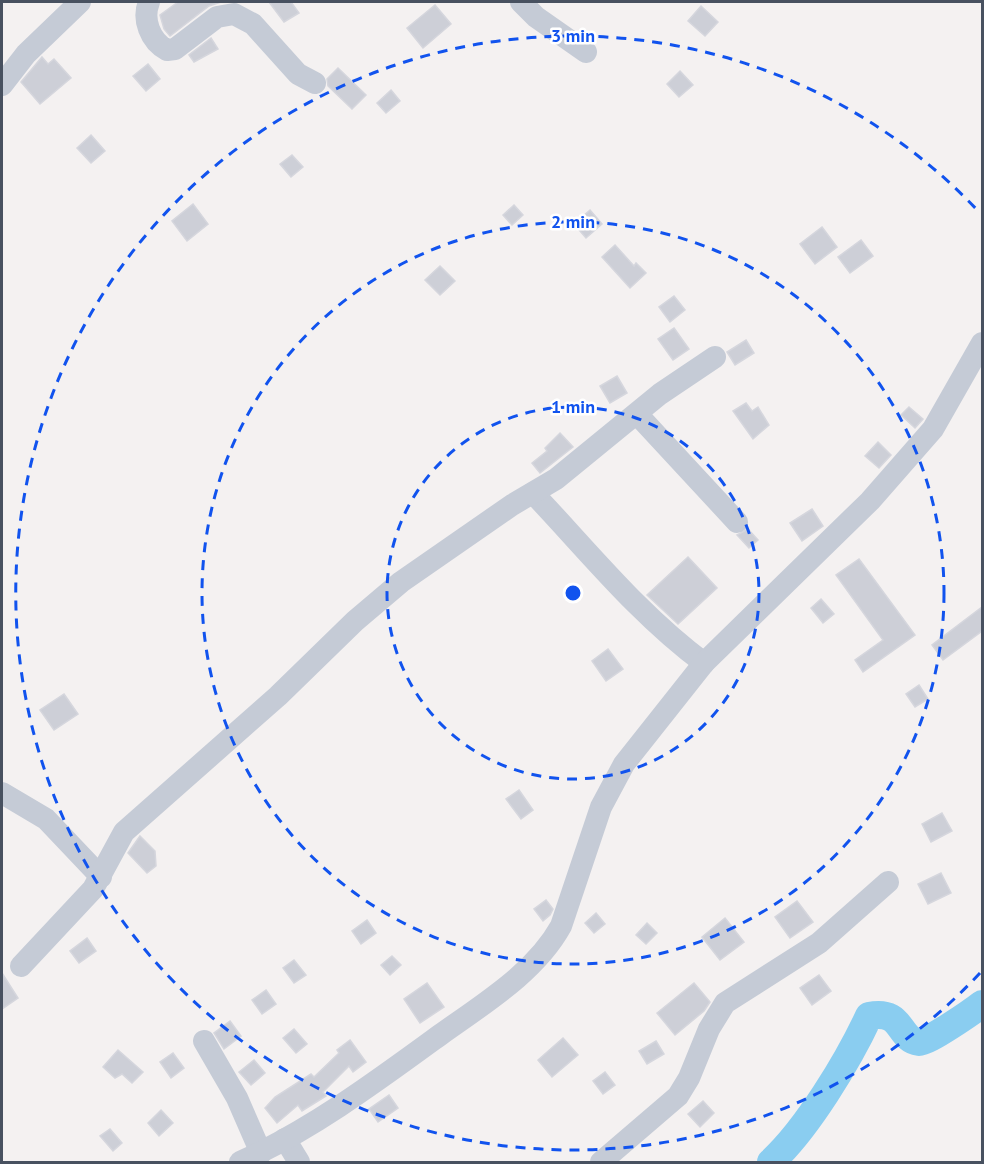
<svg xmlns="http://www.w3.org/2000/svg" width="984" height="1164" viewBox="0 0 984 1164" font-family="'PT Sans',sans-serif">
  <rect width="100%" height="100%" fill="#f4f1f1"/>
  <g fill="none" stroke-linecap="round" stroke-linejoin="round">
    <!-- river -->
    <path stroke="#8acdf0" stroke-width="28" d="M 771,1162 C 807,1129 848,1061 869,1016 C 904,1009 897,1039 919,1042 C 927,1043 973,1011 982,1004"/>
  </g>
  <!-- building -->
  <g fill="#cdcfd7" stroke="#d5d6dd" stroke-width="1.5">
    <path d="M 178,2 L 221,2 L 209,6 L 170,36 L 164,29 L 160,15 Z"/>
    <path d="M 269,2 L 291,2 L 299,13 L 284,22 Z"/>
    <path d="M 435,5 L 451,24 L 423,48 L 407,28 Z"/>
    <path d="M 701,6 L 718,22 L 705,36 L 688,21 Z"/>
    <path d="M 211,38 L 218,49 L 194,62 L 189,55 Z"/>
    <path d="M 42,57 L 48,64 L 54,59 L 71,78 L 40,104 L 21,82 Z"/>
    <path d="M 148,64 L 160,79 L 146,91 L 133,76 Z"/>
    <path d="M 338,68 L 366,95 L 352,109 L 328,86 L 327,79 Z"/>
    <path d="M 680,71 L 693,85 L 679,97 L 667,84 Z"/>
    <path d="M 391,90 L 400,101 L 386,113 L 377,103 Z"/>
    <path d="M 91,135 L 105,151 L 91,163 L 77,148 Z"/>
    <path d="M 292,155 L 303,167 L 291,177 L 280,164 Z"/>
    <path d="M 193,204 L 208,224 L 187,241 L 172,221 Z"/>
    <path d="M 514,205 L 523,215 L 512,225 L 503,215 Z"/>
    <path d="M 590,210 L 602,224 L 586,238 L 574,224 Z"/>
    <path d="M 822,227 L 837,247 L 815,264 L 800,244 Z"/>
    <path d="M 861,240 L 873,256 L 850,273 L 838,257 Z"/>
    <path d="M 615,245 L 634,266 L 636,263 L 646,273 L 630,288 L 602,257 Z"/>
    <path d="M 440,266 L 455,281 L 440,295 L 425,280 Z"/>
    <path d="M 674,296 L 685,310 L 670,322 L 659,307 Z"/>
    <path d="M 674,328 L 689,349 L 673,360 L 658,339 Z"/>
    <path d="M 746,340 L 754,353 L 735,365 L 727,352 Z"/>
    <path d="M 617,376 L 627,393 L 610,403 L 600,386 Z"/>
    <path d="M 746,403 L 752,411 L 758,407 L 769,425 L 753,439 L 733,411 Z"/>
    <path d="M 909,407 L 923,419 L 915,428 L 901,415 Z"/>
    <path d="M 560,433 L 573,447 L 540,473 L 532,463 L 547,451 L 545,448 Z"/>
    <path d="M 878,442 L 891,455 L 879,468 L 865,456 Z"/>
    <path d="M 812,509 L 823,526 L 802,541 L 790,523 Z"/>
    <path d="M 748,529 L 758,540 L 749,548 L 737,535 Z"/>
    <path d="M 688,557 L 717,588 L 678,624 L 647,595 Z"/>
    <path d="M 859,559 L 915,635 L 863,672 L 855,660 L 883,640 L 836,575 Z"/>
    <path d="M 821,599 L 834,614 L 823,623 L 811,608 Z"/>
    <path d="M 982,607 L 982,631 L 943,660 L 932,645 Z"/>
    <path d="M 608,649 L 623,669 L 606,681 L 592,661 Z"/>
    <path d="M 919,685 L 928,699 L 915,707 L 906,694 Z"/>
    <path d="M 64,694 L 78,714 L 54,730 L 40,710 Z"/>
    <path d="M 519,790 L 533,810 L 521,819 L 506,799 Z"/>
    <path d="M 942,813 L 952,831 L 931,842 L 922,824 Z"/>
    <path d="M 140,836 L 155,851 L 156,866 L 147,873 L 128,853 Z"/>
    <path d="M 941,873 L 951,893 L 928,904 L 918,884 Z"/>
    <path d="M 546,900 L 553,909 L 550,915 L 543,921 L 534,909 Z"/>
    <path d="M 797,901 L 813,922 L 790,938 L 775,917 Z"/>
    <path d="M 596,913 L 605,924 L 594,933 L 585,923 Z"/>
    <path d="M 725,918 L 744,942 L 720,960 L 702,937 Z"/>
    <path d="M 367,920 L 376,933 L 361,944 L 352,931 Z"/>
    <path d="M 647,923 L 657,933 L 646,944 L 636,935 Z"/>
    <path d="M 87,938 L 96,951 L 79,963 L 70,951 Z"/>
    <path d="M 392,956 L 401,965 L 390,975 L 381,965 Z"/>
    <path d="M 294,960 L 306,975 L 294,983 L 283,968 Z"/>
    <path d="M 2,973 L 18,998 L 2,1009 Z"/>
    <path d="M 819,975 L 831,991 L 812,1005 L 800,988 Z"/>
    <path d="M 427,983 L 444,1007 L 420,1023 L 404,999 Z"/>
    <path d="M 694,983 L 710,1002 L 704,1011 L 675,1035 L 657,1013 Z"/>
    <path d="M 266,990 L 276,1004 L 262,1014 L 252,1000 Z"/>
    <path d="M 230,1021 L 241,1036 L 224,1049 L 214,1033 Z"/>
    <path d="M 294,1029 L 307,1044 L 296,1053 L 283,1038 Z"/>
    <path d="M 563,1038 L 578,1055 L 552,1077 L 538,1060 Z"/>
    <path d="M 350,1040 L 366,1062 L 353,1072 L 349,1066 L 323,1092 L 326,1096 L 302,1111 L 298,1105 L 277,1123 L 265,1108 L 275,1097 L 311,1074 L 314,1077 L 339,1053 L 337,1050 Z"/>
    <path d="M 656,1041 L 664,1054 L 647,1064 L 639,1051 Z"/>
    <path d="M 118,1050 L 143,1072 L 132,1083 L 122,1074 L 115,1078 L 103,1067 Z"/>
    <path d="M 173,1053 L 184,1068 L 171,1078 L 160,1062 Z"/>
    <path d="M 254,1060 L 265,1073 L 251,1085 L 239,1072 Z"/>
    <path d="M 605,1072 L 615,1085 L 603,1094 L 593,1081 Z"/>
    <path d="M 389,1095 L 398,1108 L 378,1122 L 369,1109 Z"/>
    <path d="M 703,1101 L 714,1113 L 700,1127 L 688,1114 Z"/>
    <path d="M 161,1110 L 173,1123 L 159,1136 L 148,1123 Z"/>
    <path d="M 110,1129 L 122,1143 L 113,1151 L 100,1136 Z"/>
  </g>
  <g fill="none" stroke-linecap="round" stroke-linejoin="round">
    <!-- minor -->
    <g stroke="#c5cbd6" stroke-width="22">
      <path d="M 149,2 C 142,19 150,41 167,50 L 175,49 L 217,17 L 234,14 L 253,24 L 298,74 L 315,83"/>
      <path d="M 521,2 L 536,17 L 586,52"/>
      <path d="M 2,85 L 26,54 L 80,2"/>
      <path d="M 637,414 L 737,522"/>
      <path d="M 533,493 C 588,551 639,615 704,663"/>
      <path d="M 2,793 L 46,819 L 101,877"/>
      <path d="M 21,966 L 93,889 L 124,832 L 278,696 L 355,621 L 401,582 L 512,505 L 556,479 L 660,394 L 715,357"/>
      <path d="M 204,1041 L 237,1098 L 261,1153"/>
      <path d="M 285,1139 L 299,1162"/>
      <path d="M 240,1162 C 311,1130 377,1081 440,1035 C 483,1004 535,973 561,926 L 601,807 L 624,764 L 704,663 L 870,501 L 933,429 L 982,343"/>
      <path d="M 601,1162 L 678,1096 L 689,1078 L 709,1029 L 725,1003 L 819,943 L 888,882"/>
    </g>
  </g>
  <!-- distance rings -->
  <g fill="none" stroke="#1153ee" stroke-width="3" stroke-dasharray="10 8">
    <circle cx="573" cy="593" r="186"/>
    <circle cx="573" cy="593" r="371"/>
    <path d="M980 973A557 557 0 1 1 980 213"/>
  </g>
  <circle cx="573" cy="593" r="9" fill="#1153ee" stroke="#fff" stroke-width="3"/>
  <g font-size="18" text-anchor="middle" font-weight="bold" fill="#1153ee" stroke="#fff" stroke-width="5" stroke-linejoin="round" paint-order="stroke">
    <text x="573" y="42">3 min</text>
    <text x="573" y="228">2 min</text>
    <text x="573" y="413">1 min</text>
  </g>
  <!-- border -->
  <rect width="984" height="1164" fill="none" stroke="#485160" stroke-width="6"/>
</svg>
